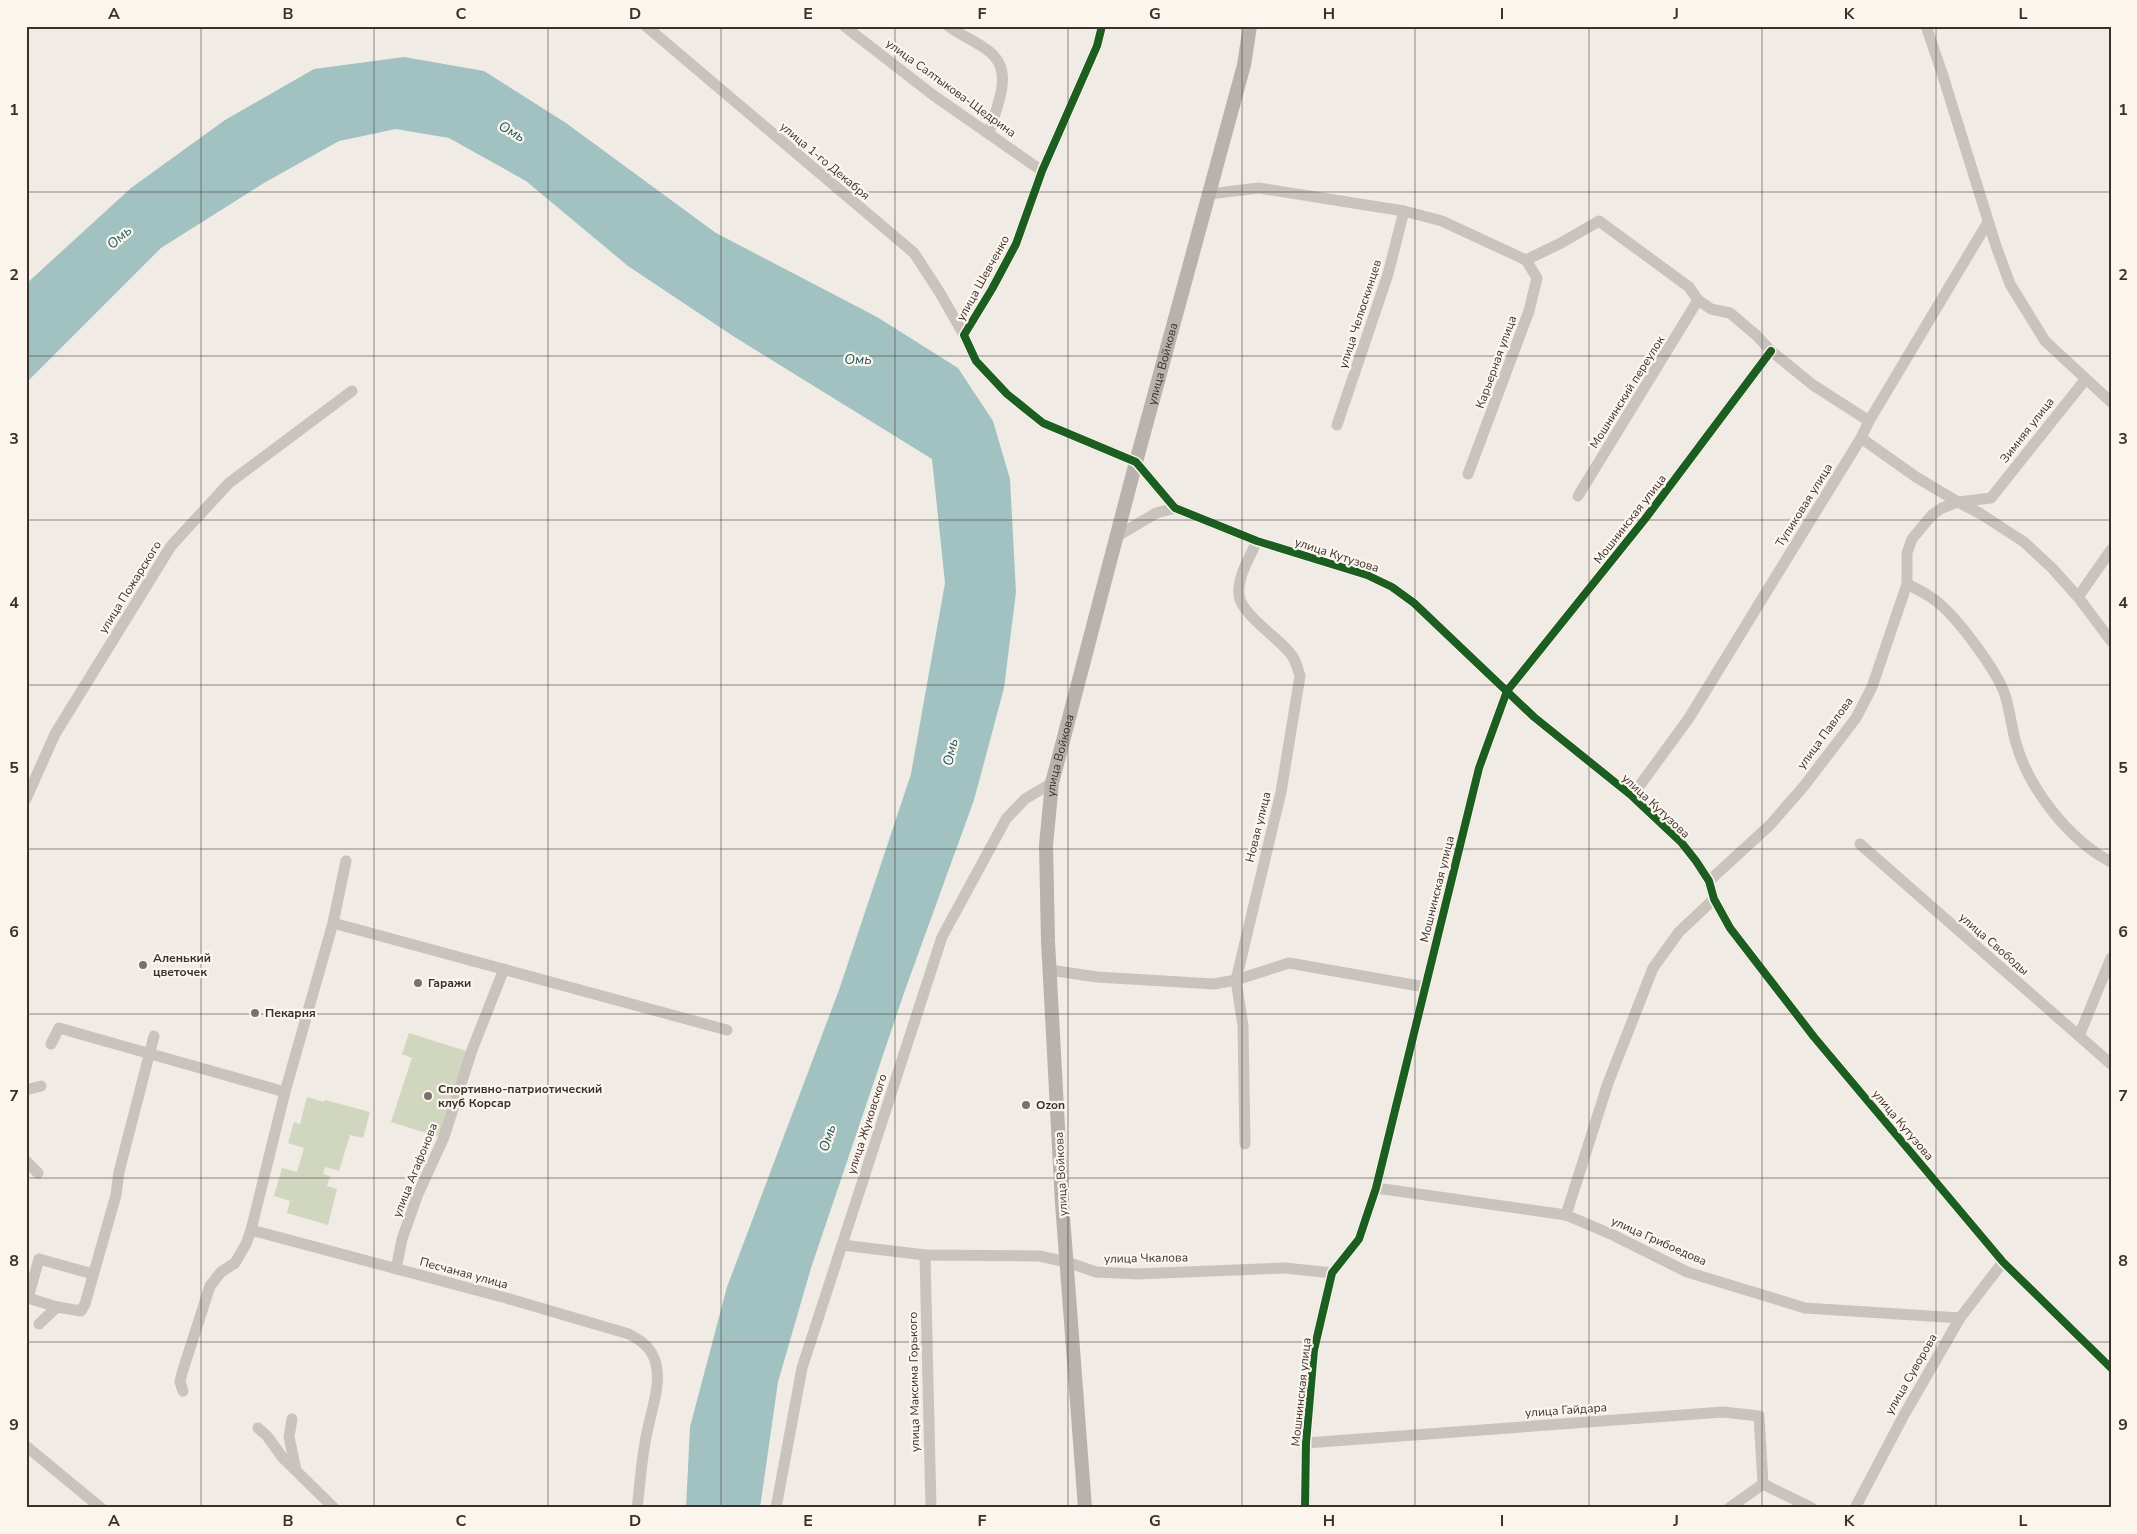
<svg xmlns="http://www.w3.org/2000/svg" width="2137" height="1534" viewBox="0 0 2137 1534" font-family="'Nunito Sans',sans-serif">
  <rect width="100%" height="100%" fill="#f0ebe5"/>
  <!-- green -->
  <g fill="#d1d6bf">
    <path d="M 409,1033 L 466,1051 L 439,1137 L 391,1122 L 412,1058 L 402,1054 Z"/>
    <path d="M 307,1097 L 324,1102 L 325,1100 L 370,1112 L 363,1138 L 350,1135 L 339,1171 L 325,1167 L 323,1174 L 330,1176 L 327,1186 L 337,1189 L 328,1225 L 287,1213 L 290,1201 L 274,1196 L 282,1168 L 297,1172 L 304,1148 L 288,1143 L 294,1122 L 300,1124 Z"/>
  </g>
  <!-- water -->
  <path fill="#a1c2c1" d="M 404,57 L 484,71 L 566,123 L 716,233 L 877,317 L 958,368 L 993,421 L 1010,479 L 1016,592 L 1004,688 L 974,800 L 904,993 L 811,1268 L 778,1382 L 760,1508 L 686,1508 L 690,1427 L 727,1287 L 839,990 L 911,774 L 945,583 L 932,459 L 733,336 L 628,266 L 526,181 L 449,138 L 396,129 L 339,141 L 264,183 L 161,248 L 26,383 L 26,284 L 131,188 L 225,120 L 314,69 Z"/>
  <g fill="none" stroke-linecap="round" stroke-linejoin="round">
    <!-- minor -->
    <g stroke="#c9c3be" stroke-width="11">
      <path d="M 646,26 L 914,253 L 940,293 L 964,335"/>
      <path d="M 844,26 L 933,95 L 1042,171"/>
      <path d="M 948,26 C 961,36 985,45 994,56 C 1013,76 995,110 989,133"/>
      <path d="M 1102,26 L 1097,46 L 1042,171 L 1016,244 L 992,289 L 964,335 L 976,361 L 1007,394 L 1043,423 L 1136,462 L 1175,508 L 1257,541 L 1367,575 L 1392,587 L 1414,603 L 1534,717 L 1632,796 L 1681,842 L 1696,861 L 1709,881 L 1714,899 L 1730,928 L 1814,1037 L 2003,1262 L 2111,1368"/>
      <path d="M 1926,26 L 1942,73 L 1996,246 L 2010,284 L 2045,341 L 2111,402"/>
      <path d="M 1209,194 L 1259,188 L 1404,211 L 1442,221 L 1526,260 L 1561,243 L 1599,221 L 1689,287 L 1698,300 L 1711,309 L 1730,313 L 1756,335 L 1771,351 L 1813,385 L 1869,421"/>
      <path d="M 1337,425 L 1388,274 L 1404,211"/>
      <path d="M 1861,438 L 1916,477 L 1958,502 L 1981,514 L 2024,542 L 2052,568 L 2078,597 L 2111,641"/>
      <path d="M 1468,474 L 1529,311 L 1537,278 L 1526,260"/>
      <path d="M 1578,496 L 1698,300"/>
      <path d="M 1116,537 L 1156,513 L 1175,508"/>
      <path d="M 1907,584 C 1919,590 1932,596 1942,606 C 1961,623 1995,669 2004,692 C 2010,708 2011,727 2016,743 C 2029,789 2069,840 2111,862"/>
      <path d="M 2078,597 L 2111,550"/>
      <path d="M 1632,796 L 1689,718 L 1861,438 L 1869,421 L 1988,222"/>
      <path d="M 26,799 L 55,734 L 171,546 L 229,483 L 352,391"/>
      <path d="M 1860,844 L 2111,1064"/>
      <path d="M 1709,881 L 1770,825 L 1804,786 L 1856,718 L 1872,687 L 1907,584 L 1907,553 L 1912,539 L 1932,515 L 1942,508 L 1958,502 L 1991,498 L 2085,380"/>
      <path d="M 333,923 L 727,1030"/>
      <path d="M 1050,970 L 1097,977 L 1214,984 L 1236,980 L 1289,963 L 1425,987"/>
      <path d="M 2079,1036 L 2111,958"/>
      <path d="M 51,1044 L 59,1028 L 285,1092"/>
      <path d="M 26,1090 L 41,1086"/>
      <path d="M 1245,1144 L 1243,1026 L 1236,980 L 1281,792 L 1300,676 C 1297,667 1296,659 1289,652 C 1278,638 1240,613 1239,595 C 1237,577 1250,557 1257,541"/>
      <path d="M 26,1161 L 38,1173"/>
      <path d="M 1376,1188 L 1566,1215 L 1613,1235 L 1687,1272 L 1805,1308 L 1960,1318"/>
      <path d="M 1566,1215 L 1608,1083 L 1653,968 L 1679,932 L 1714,899"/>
      <path d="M 251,1230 L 506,1298 L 629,1334 C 642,1341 652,1348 656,1364 C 662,1386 648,1420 645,1443 C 641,1464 640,1486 637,1508"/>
      <path d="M 842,1245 L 925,1255 L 1039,1256 L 1067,1262 L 1096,1272 L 1137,1274 L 1285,1268 L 1332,1273"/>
      <path d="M 925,1255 L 931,1508"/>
      <path d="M 396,1269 L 402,1239 L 418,1194 L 444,1137 L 472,1050 L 504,969"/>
      <path d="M 57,1307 L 28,1298 L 39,1259 L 93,1274"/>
      <path d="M 39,1324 L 57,1307 L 81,1311 L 85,1304 L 116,1195 L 119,1172 L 154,1036"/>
      <path d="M 183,1391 L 180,1382 L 182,1373 L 210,1286 L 221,1272 L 235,1263 L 246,1244 L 251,1230 L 285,1092 L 333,923 L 346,861"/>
      <path d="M 292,1419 L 289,1437 L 296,1470"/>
      <path d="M 258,1428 L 267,1436 L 283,1458 L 334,1508"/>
      <path d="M 1306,1443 L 1723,1412 L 1759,1416 L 1763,1484"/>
      <path d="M 26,1446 L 101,1508"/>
      <path d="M 776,1508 L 802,1368 L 942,937 L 1006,819 L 1025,799 L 1052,783"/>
      <path d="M 1305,1508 L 1306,1443 L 1314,1350 L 1332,1273 L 1359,1239 L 1376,1188 L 1479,768 L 1507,691 L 1645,519 L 1771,351"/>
      <path d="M 1729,1508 L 1763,1484 L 1812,1508"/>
      <path d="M 1855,1508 L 1904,1415 L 1960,1318 L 2003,1262"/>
    </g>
    <!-- major -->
    <path stroke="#b8b1ad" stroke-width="14" id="s1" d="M 1085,1508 L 1062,1203 L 1048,941 L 1046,845 L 1052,783 L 1136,462 L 1244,65 L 1250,26"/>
    <defs>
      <g id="cycleway">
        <path d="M 1102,26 L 1097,46 L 1042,171 L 1016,244 L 992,289 L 964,335 L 976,361 L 1007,394 L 1043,423 L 1136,462 L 1175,508 L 1257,541 L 1367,575 L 1392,587 L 1414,603 L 1534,717 L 1632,796 L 1681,842 L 1696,861 L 1709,881 L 1714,899 L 1730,928 L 1814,1037 L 2003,1262 L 2111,1368"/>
        <path d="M 1305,1508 L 1306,1443 L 1314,1350 L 1332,1273 L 1359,1239 L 1376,1188 L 1479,768 L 1507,691 L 1645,519 L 1771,351"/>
      </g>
    </defs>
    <!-- cycleway casing -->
    <use href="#cycleway" stroke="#fbf5ee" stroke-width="11"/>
    <!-- cycleway -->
    <use href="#cycleway" stroke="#1b5e20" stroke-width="8"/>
  </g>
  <!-- grid -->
  <path fill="none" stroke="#3b302b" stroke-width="1" stroke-opacity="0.55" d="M 201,26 L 201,1508M 374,26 L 374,1508M 548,26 L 548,1508M 721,26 L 721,1508M 895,26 L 895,1508M 1068,26 L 1068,1508M 1242,26 L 1242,1508M 1415,26 L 1415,1508M 1589,26 L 1589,1508M 1762,26 L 1762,1508M 1936,26 L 1936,1508M 26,192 L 2111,192M 26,356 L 2111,356M 26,520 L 2111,520M 26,685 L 2111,685M 26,849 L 2111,849M 26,1014 L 2111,1014M 26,1178 L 2111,1178M 26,1342 L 2111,1342"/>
  <!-- markers -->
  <g fill="#7a716c" stroke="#fbf5ee" stroke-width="2">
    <circle cx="143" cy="965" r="5"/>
    <circle cx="418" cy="983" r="5"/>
    <circle cx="255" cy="1013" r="5"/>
    <circle cx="428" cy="1096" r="5"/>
    <circle cx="1026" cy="1105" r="5"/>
  </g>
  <g text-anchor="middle" stroke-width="4.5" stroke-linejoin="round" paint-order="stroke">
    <!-- street labels -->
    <g font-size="12" fill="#3b302b" stroke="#fbf5ee">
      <text transform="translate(951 88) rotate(36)" y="4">улица Салтыкова-Щедрина</text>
      <text transform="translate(825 161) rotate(40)" y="4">улица 1-го Декабря</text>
      <text transform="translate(983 278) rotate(-61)" y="4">улица Шевченко</text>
      <text transform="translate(1360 314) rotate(-72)" y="4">улица Челюскинцев</text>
      <text transform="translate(1496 362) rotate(-70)" y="4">Карьерная улица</text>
      <text dy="4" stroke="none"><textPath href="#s1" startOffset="1160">улица Войкова</textPath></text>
      <text transform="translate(1627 392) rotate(-58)" y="4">Мошнинский переулок</text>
      <text transform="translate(2027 430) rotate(-52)" y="4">Зимняя улица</text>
      <text transform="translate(1804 505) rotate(-58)" y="4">Тупиковая улица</text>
      <text transform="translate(1630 519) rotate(-52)" y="4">Мошнинская улица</text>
      <text transform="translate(1337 555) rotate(18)" y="4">улица Кутузова</text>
      <text transform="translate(130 587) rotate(-58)" y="4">улица Пожарского</text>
      <text transform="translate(1825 733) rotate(-54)" y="4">улица Павлова</text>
      <text dy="4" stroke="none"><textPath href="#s1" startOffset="755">улица Войкова</textPath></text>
      <text transform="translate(1656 806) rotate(43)" y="4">улица Кутузова</text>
      <text transform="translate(1258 827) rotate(-76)" y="4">Новая улица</text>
      <text transform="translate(1437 889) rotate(-76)" y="4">Мошнинская улица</text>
      <text transform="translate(1994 944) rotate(41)" y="4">улица Свободы</text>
      <text transform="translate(867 1124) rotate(-72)" y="4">улица Жуковского</text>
      <text transform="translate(1903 1125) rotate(50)" y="4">улица Кутузова</text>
      <text transform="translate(415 1170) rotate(-68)" y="4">улица Агафонова</text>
      <text transform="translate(1061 1174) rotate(-93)" y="4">улица Войкова</text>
      <text transform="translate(1659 1241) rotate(24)" y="4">улица Грибоедова</text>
      <text transform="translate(1146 1258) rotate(-1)" y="4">улица Чкалова</text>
      <text transform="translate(464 1273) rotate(15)" y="4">Песчаная улица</text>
      <text transform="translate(1911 1374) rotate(-60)" y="4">улица Суворова</text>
      <text transform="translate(914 1382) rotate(-91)" y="4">улица Максима Горького</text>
      <text transform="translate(1301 1392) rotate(-84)" y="4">Мошнинская улица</text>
      <text transform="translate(1566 1410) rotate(-4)" y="4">улица Гайдара</text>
    </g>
    <!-- poi labels -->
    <g font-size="12" font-weight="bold" fill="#3b302b" stroke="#fbf5ee" text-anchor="start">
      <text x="153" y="962">Аленький<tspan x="153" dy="14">цветочек</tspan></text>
      <text x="428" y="987">Гаражи</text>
      <text x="265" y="1017">Пекарня</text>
      <text x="438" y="1093">Спортивно-патриотический<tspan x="438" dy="14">клуб Корсар</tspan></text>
      <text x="1036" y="1109">Ozon</text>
    </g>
    <!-- water labels -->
    <g font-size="14" font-style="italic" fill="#1f5a5e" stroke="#fbf5ee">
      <text transform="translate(512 131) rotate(29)" y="5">Омь</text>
      <text transform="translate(119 237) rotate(-41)" y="5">Омь</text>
      <text x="858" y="364">Омь</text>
      <text transform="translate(950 752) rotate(-78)" y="5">Омь</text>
      <text transform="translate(827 1138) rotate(-73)" y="5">Омь</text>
    </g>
  </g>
  <!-- border -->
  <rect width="2137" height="1534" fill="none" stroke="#fbf5ee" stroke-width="55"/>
  <rect x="28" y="28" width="2082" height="1478" fill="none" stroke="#3b302b" stroke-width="2"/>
  <g font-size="16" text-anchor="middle" font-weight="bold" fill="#3b302b">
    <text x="114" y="19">A</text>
    <text x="288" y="19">B</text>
    <text x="461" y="19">C</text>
    <text x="635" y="19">D</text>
    <text x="808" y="19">E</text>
    <text x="982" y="19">F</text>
    <text x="1155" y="19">G</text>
    <text x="1329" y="19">H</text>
    <text x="1502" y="19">I</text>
    <text x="1676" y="19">J</text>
    <text x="1849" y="19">K</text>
    <text x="2023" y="19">L</text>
    <text x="14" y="115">1</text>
    <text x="2123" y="115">1</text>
    <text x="14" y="280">2</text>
    <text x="2123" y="280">2</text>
    <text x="14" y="444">3</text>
    <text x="2123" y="444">3</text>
    <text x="14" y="608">4</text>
    <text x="2123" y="608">4</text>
    <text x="14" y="773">5</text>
    <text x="2123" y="773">5</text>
    <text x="14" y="937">6</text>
    <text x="2123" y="937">6</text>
    <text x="14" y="1101">7</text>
    <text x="2123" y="1101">7</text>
    <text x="14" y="1266">8</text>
    <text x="2123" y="1266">8</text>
    <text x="14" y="1430">9</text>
    <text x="2123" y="1430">9</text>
    <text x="114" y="1526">A</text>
    <text x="288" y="1526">B</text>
    <text x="461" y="1526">C</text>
    <text x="635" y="1526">D</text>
    <text x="808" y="1526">E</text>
    <text x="982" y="1526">F</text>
    <text x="1155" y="1526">G</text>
    <text x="1329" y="1526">H</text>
    <text x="1502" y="1526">I</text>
    <text x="1676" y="1526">J</text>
    <text x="1849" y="1526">K</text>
    <text x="2023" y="1526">L</text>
  </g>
</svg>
